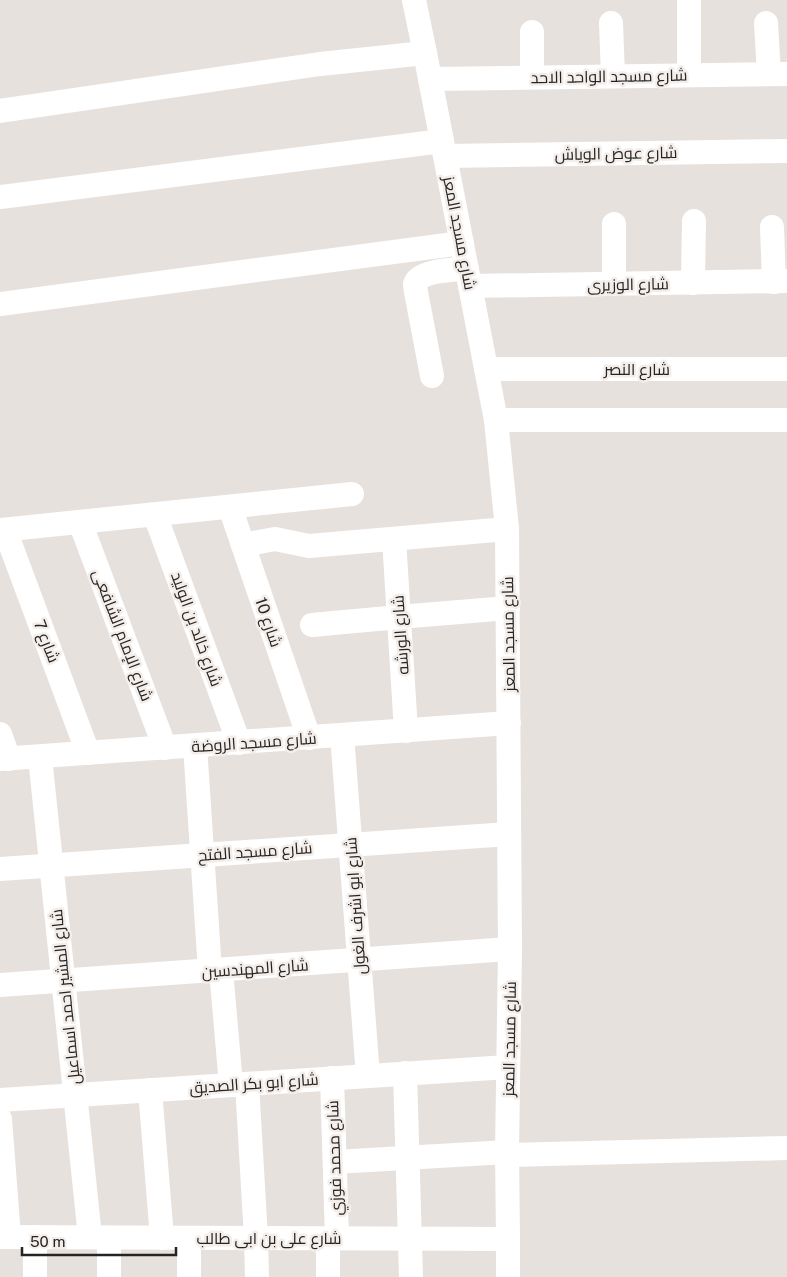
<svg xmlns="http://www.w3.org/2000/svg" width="787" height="1277" viewBox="0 0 787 1277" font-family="'Public Sans',Cairo,sans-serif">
  <rect width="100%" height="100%" fill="#e7e1de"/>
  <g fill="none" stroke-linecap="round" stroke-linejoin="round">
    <!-- minor -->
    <g stroke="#fff" stroke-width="24">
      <path d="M 414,0 L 425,53 L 496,420 L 507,529 L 510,949 L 507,1152 L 508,1239 L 508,1277"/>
      <path d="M 689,0 L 689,75"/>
      <path d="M 611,23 L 613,76"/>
      <path d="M 766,23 L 769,74"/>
      <path d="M 532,32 L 532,77"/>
      <path d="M 430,79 L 787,74"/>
      <path d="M 0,111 L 320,64 L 425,53"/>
      <path d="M 445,156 L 787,151"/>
      <path d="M 0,197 L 442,141"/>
      <path d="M 772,227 L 774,282"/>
      <path d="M 693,283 L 694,221"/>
      <path d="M 614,284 L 614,224"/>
      <path d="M 470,286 L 787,281"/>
      <path d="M 0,304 L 462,243"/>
      <path d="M 486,369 L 787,369"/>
      <path d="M 432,376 L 416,292 C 416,290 415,287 415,284 C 419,270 454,270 467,269"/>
      <path d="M 496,420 L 787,420"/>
      <path d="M 230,507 L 309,738"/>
      <path d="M 155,515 L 239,743"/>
      <path d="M 80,522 L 165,748"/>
      <path d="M 0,530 L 352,494"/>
      <path d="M 5,530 L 88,753"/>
      <path d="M 394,539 L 406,731"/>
      <path d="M 243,545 L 275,539 L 309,546 L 507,529"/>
      <path d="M 312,625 L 399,617 L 508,608"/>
      <path d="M 0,734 L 9,759"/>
      <path d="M 342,735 L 368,1076"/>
      <path d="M 195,746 L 210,971"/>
      <path d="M 40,757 L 90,1237"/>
      <path d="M 0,759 L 509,723"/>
      <path d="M 0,869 L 509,834"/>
      <path d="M 221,970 L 231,1085"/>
      <path d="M 0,985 L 510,949"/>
      <path d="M 405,1073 L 411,1277"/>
      <path d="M 332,1078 L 337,1238"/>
      <path d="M 247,1084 L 256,1238 L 257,1277"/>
      <path d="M 150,1090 L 162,1238"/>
      <path d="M 0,1100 L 508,1067"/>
      <path d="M 0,1119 L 9,1237"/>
      <path d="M 508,1155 L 787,1148"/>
      <path d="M 335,1162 L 507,1152"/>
      <path d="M 0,1237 L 508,1239"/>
      <path d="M 328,1239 L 328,1277"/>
      <path d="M 35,1277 L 35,1237"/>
      <path d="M 109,1277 L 109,1238"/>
      <path d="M 189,1277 L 189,1238"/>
    </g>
  </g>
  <g text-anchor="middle" stroke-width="5" stroke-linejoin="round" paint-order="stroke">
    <!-- street labels -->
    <g font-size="16" fill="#262423" stroke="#f4eeeb">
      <text transform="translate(609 76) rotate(-1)" y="6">شارع مسجد الواحد الاحد</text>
      <text transform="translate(616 153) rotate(-1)" y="6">شارع عوض الوياش</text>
      <text transform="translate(460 233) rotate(79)" y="6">شارع مسجد المعز</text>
      <text transform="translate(628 284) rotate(-1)" y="6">شارع الوزيرى</text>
      <text x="637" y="375">شارع النصر</text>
      <text transform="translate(269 622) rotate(71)" y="6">شارع 10</text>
      <text transform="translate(197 629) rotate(70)" y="6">شارع خالد بن الوليد</text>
      <text transform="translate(508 634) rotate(-91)" y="6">شارع مسجد المعز</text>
      <text transform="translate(123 635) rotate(69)" y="6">شارع الإمام الشافعى</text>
      <text transform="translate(400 635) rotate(-94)" y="6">شارع الورشه</text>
      <text transform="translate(47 641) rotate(69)" y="6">شارع 7</text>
      <text transform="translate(254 742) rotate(-4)" y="6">شارع مسجد الروضة</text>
      <text transform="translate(255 851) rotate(-4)" y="6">شارع مسجد الفتح</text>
      <text transform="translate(355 906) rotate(-94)" y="6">شارع ابو اشرف الغول</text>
      <text transform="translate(255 968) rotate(-4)" y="6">شارع المهندسين</text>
      <text transform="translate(65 997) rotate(-96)" y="6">شارع المشير احمد اسماعيل</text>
      <text transform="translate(509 1039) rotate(-89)" y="6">شارع مسجد المعز</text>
      <text transform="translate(254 1083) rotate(-4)" y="6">شارع ابو بكر الصديق</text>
      <text transform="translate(334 1158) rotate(-92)" y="6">شارع محمد فوزي</text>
      <text x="269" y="1244">شارع على بن ابى طالب</text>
    </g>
  </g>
  <!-- scale -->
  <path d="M22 1247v8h154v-8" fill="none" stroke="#262423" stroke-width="2.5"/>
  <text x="30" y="1247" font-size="15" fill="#262423" stroke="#f4eeeb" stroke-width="4" paint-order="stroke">50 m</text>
</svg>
